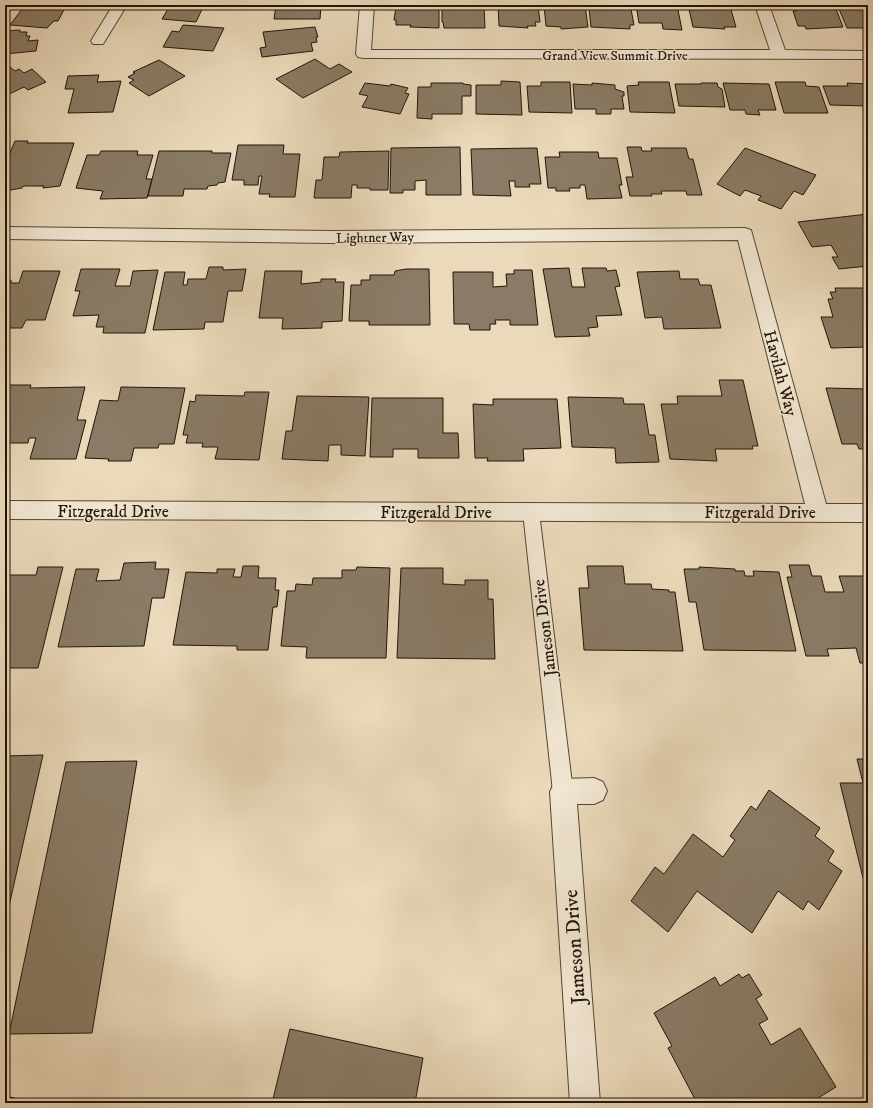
<svg xmlns="http://www.w3.org/2000/svg" width="873" height="1108" viewBox="0 0 873 1108" font-family="'IM FELL DW Pica',serif">
  <rect width="100%" height="100%" fill="#ead9ba"/>
  <filter id="stains"><feTurbulence type="fractalNoise" baseFrequency=".005" numOctaves="4"/><feColorMatrix values="0 0 0 0 .2 0 0 0 0 .09 0 0 0 0 .02 0 0 0 .5 -.17"/></filter>
  <radialGradient id="worn" r=".72"><stop offset=".6" stop-color="#630" stop-opacity="0"/><stop offset="1" stop-color="#630" stop-opacity=".3"/></radialGradient>
  <!-- building -->
  <g fill="#897b65" stroke="#201508">
    <path d="M 25,5 L 53,5 L 66,6 L 58,21 L 54,21 L 47,28 L 10,25 Z"/>
    <path d="M 174,5 L 204,5 L 196,22 L 162,19 L 168,9 L 172,9 Z"/>
    <path d="M 276,5 L 321,5 L 320,19 L 274,19 Z"/>
    <path d="M 498,5 L 538,6 L 540,22 L 535,22 L 536,26 L 527,26 L 528,28 L 499,26 Z"/>
    <path d="M 544,5 L 585,5 L 588,27 L 561,29 L 561,27 L 546,26 Z"/>
    <path d="M 604,5 L 618,5 L 618,8 L 631,9 L 634,25 L 630,25 L 630,29 L 591,27 L 589,8 L 604,8 Z"/>
    <path d="M 636,5 L 677,5 L 682,30 L 663,29 L 662,23 L 639,23 Z"/>
    <path d="M 688,5 L 730,6 L 736,27 L 724,27 L 725,29 L 693,27 Z"/>
    <path d="M 806,5 L 819,5 L 820,9 L 836,9 L 843,27 L 806,29 L 805,26 L 798,26 L 793,11 L 796,11 L 795,9 L 808,9 Z"/>
    <path d="M 396,7 L 439,8 L 439,28 L 410,27 L 411,25 L 396,25 L 396,20 L 394,20 Z"/>
    <path d="M 442,7 L 484,7 L 485,28 L 444,28 L 443,22 L 442,22 Z"/>
    <path d="M 839,9 L 868,9 L 868,28 L 847,28 Z"/>
    <path d="M 183,25 L 224,28 L 213,51 L 163,47 L 172,31 L 179,32 Z"/>
    <path d="M 315,27 L 318,37 L 316,37 L 317,42 L 311,43 L 313,51 L 262,57 L 260,48 L 266,47 L 263,32 Z"/>
    <path d="M 20,30 L 20,32 L 27,32 L 26,36 L 30,36 L 28,41 L 38,40 L 36,51 L 5,54 L 5,31 Z"/>
    <path d="M 315,59 L 330,69 L 339,64 L 352,72 L 303,98 L 276,79 Z"/>
    <path d="M 159,60 L 185,76 L 149,96 L 129,83 L 134,80 L 128,77 L 135,73 L 133,72 Z"/>
    <path d="M 10,67 L 15,71 L 19,69 L 24,73 L 32,69 L 46,82 L 28,90 L 24,87 L 5,96 L 5,69 Z"/>
    <path d="M 99,75 L 97,82 L 121,81 L 113,112 L 68,113 L 74,89 L 65,89 L 68,76 Z"/>
    <path d="M 501,81 L 520,82 L 522,115 L 476,114 L 476,85 L 501,85 Z"/>
    <path d="M 541,82 L 570,82 L 572,113 L 529,112 L 527,86 L 541,86 Z"/>
    <path d="M 638,82 L 669,82 L 675,113 L 630,112 L 627,86 L 639,85 Z"/>
    <path d="M 775,82 L 805,82 L 806,86 L 819,87 L 828,113 L 784,113 Z"/>
    <path d="M 365,83 L 390,86 L 391,84 L 408,88 L 405,93 L 409,94 L 400,114 L 362,107 L 368,96 L 359,94 Z"/>
    <path d="M 431,83 L 463,83 L 463,84 L 471,85 L 471,96 L 462,96 L 462,114 L 432,114 L 432,119 L 417,118 L 418,87 L 431,87 Z"/>
    <path d="M 592,83 L 615,85 L 615,89 L 624,92 L 624,96 L 622,96 L 624,109 L 611,109 L 611,114 L 596,114 L 596,109 L 575,109 L 573,84 L 592,85 Z"/>
    <path d="M 701,83 L 717,83 L 718,87 L 722,89 L 725,107 L 679,106 L 675,84 L 701,84 Z"/>
    <path d="M 723,83 L 769,84 L 776,110 L 758,110 L 760,115 L 746,114 L 745,110 L 730,110 Z"/>
    <path d="M 847,83 L 868,84 L 868,106 L 830,105 L 823,86 L 848,86 Z"/>
    <path d="M 15,141 L 28,141 L 27,143 L 74,143 L 60,186 L 43,188 L 44,186 L 23,186 L 22,188 L 5,191 L 5,165 Z"/>
    <path d="M 238,145 L 284,145 L 283,154 L 300,154 L 295,197 L 269,197 L 270,194 L 259,194 L 262,176 L 259,176 L 258,185 L 244,185 L 244,180 L 232,180 Z"/>
    <path d="M 460,147 L 461,195 L 426,195 L 426,180 L 415,181 L 415,190 L 403,190 L 403,193 L 390,193 L 391,148 Z"/>
    <path d="M 627,147 L 641,147 L 642,151 L 652,151 L 651,148 L 686,148 L 689,159 L 693,159 L 702,195 L 687,195 L 686,191 L 661,191 L 662,194 L 651,194 L 652,196 L 630,196 L 626,177 L 633,177 Z"/>
    <path d="M 537,148 L 541,184 L 529,184 L 530,187 L 515,187 L 515,181 L 509,181 L 511,196 L 473,195 L 471,149 Z"/>
    <path d="M 745,148 L 816,175 L 803,195 L 794,191 L 781,209 L 758,200 L 761,196 L 745,190 L 740,196 L 717,184 Z"/>
    <path d="M 101,151 L 138,151 L 137,155 L 153,155 L 146,179 L 152,179 L 147,198 L 100,199 L 103,191 L 76,188 L 87,155 L 99,155 Z"/>
    <path d="M 159,151 L 212,151 L 212,153 L 231,153 L 225,182 L 218,183 L 217,185 L 208,186 L 207,189 L 184,189 L 183,196 L 148,196 Z"/>
    <path d="M 389,151 L 388,190 L 370,190 L 370,188 L 357,188 L 357,185 L 352,185 L 351,198 L 314,198 L 316,180 L 322,180 L 324,157 L 339,157 L 340,152 Z"/>
    <path d="M 559,152 L 598,152 L 599,158 L 617,158 L 622,185 L 619,185 L 622,198 L 587,199 L 585,185 L 580,185 L 580,188 L 569,188 L 570,191 L 556,191 L 556,188 L 548,188 L 545,157 L 560,157 Z"/>
    <path d="M 868,214 L 868,266 L 839,269 L 832,257 L 838,257 L 831,245 L 812,247 L 798,222 Z"/>
    <path d="M 209,267 L 223,267 L 223,270 L 246,269 L 242,291 L 228,291 L 223,322 L 205,322 L 204,329 L 153,330 L 165,272 L 185,272 L 183,285 L 187,285 L 188,279 L 206,279 Z"/>
    <path d="M 569,268 L 572,287 L 585,287 L 582,268 L 606,268 L 607,271 L 616,270 L 620,286 L 615,287 L 622,315 L 596,316 L 598,327 L 588,328 L 590,336 L 555,337 L 543,269 Z"/>
    <path d="M 81,269 L 120,269 L 115,286 L 130,286 L 133,271 L 158,270 L 145,333 L 103,333 L 104,327 L 96,327 L 99,315 L 73,316 L 80,291 L 75,291 Z"/>
    <path d="M 406,269 L 429,269 L 430,325 L 369,325 L 369,321 L 349,321 L 351,285 L 361,285 L 361,280 L 370,280 L 370,275 L 394,275 L 395,271 Z"/>
    <path d="M 514,270 L 532,270 L 538,325 L 510,325 L 510,320 L 495,320 L 496,324 L 490,324 L 490,330 L 470,330 L 469,324 L 454,324 L 453,272 L 493,272 L 493,287 L 507,286 L 506,274 L 514,274 Z"/>
    <path d="M 23,271 L 60,271 L 45,320 L 26,320 L 22,328 L 5,328 L 5,280 L 11,280 L 11,283 L 19,283 Z"/>
    <path d="M 265,271 L 302,271 L 301,284 L 321,282 L 321,279 L 336,279 L 335,282 L 344,282 L 342,321 L 322,322 L 322,328 L 282,329 L 283,318 L 259,318 Z"/>
    <path d="M 679,271 L 680,279 L 698,279 L 700,285 L 711,285 L 721,328 L 664,329 L 662,317 L 645,318 L 637,272 Z"/>
    <path d="M 835,288 L 868,288 L 868,347 L 831,348 L 821,317 L 833,317 L 828,299 L 833,299 L 830,292 L 836,292 Z"/>
    <path d="M 719,380 L 743,380 L 758,446 L 752,446 L 753,449 L 715,449 L 717,461 L 670,459 L 661,404 L 678,404 L 677,396 L 722,396 Z"/>
    <path d="M 10,385 L 31,385 L 30,388 L 85,387 L 77,420 L 86,420 L 76,459 L 30,459 L 36,438 L 29,438 L 28,443 L 5,443 L 5,401 Z"/>
    <path d="M 121,387 L 185,388 L 174,444 L 159,444 L 158,448 L 134,448 L 131,461 L 108,461 L 109,459 L 85,458 L 100,400 L 118,401 Z"/>
    <path d="M 826,388 L 868,389 L 868,449 L 859,449 L 857,444 L 842,444 Z"/>
    <path d="M 245,392 L 269,392 L 259,460 L 215,459 L 218,447 L 202,447 L 203,443 L 186,443 L 188,435 L 183,435 L 190,401 L 195,402 L 196,395 L 244,396 Z"/>
    <path d="M 297,396 L 369,397 L 365,456 L 341,455 L 341,445 L 329,445 L 328,461 L 282,459 L 286,431 L 292,431 Z"/>
    <path d="M 568,397 L 623,398 L 624,404 L 644,404 L 649,435 L 655,435 L 659,462 L 616,463 L 615,448 L 572,447 Z"/>
    <path d="M 372,398 L 443,398 L 443,433 L 458,433 L 459,458 L 418,458 L 418,449 L 393,449 L 393,457 L 370,457 Z"/>
    <path d="M 493,399 L 557,399 L 561,448 L 523,449 L 524,461 L 487,461 L 488,458 L 475,458 L 473,404 L 493,405 Z"/>
    <path d="M 156,562 L 155,569 L 169,569 L 164,598 L 152,598 L 144,646 L 58,647 L 76,569 L 99,569 L 96,581 L 120,580 L 124,563 Z"/>
    <path d="M 789,565 L 809,565 L 812,576 L 821,576 L 825,592 L 844,592 L 839,576 L 868,576 L 868,663 L 860,663 L 856,648 L 827,649 L 829,656 L 806,656 L 787,577 L 792,577 Z"/>
    <path d="M 243,566 L 259,566 L 258,578 L 276,578 L 275,590 L 279,590 L 277,607 L 273,607 L 268,650 L 237,650 L 237,646 L 173,645 L 186,572 L 217,573 L 217,569 L 235,569 L 233,577 L 241,577 Z"/>
    <path d="M 587,566 L 623,566 L 625,584 L 651,584 L 652,589 L 669,590 L 669,592 L 675,592 L 683,651 L 584,650 L 579,588 L 589,588 Z"/>
    <path d="M 38,567 L 63,567 L 38,668 L 5,668 L 5,575 L 36,575 Z"/>
    <path d="M 357,567 L 390,568 L 386,658 L 306,658 L 307,647 L 281,646 L 287,591 L 295,591 L 296,584 L 312,585 L 313,578 L 342,578 L 342,570 L 356,570 Z"/>
    <path d="M 699,567 L 735,569 L 735,571 L 744,571 L 745,576 L 754,576 L 753,571 L 779,572 L 796,651 L 704,650 L 696,602 L 689,602 L 684,569 L 699,569 Z"/>
    <path d="M 401,568 L 443,568 L 443,584 L 465,585 L 465,580 L 488,580 L 488,599 L 493,599 L 495,659 L 397,658 Z"/>
    <path d="M 43,755 L 5,924 L 5,756 Z"/>
    <path d="M 857,759 L 868,759 L 868,878 L 863,878 L 840,783 L 863,783 Z"/>
    <path d="M 137,761 L 92,1033 L 9,1034 L 66,762 Z"/>
    <path d="M 769,790 L 820,828 L 815,836 L 834,851 L 828,861 L 842,871 L 819,910 L 808,901 L 803,910 L 778,891 L 752,933 L 697,891 L 668,932 L 631,901 L 655,867 L 664,874 L 693,834 L 723,857 L 735,840 L 730,836 L 751,806 L 756,810 Z"/>
    <path d="M 739,974 L 742,978 L 749,974 L 762,995 L 756,999 L 768,1019 L 759,1024 L 771,1045 L 800,1028 L 836,1087 L 810,1103 L 797,1103 L 794,1100 L 789,1103 L 697,1103 L 668,1048 L 672,1046 L 654,1013 L 715,977 L 720,986 Z"/>
    <path d="M 290,1029 L 423,1058 L 415,1103 L 272,1103 Z"/>
    <path d="M 5,1096 L 37,1103 L 5,1103 Z"/>
  </g>
  <g fill="none" stroke-linecap="round" stroke-linejoin="round">
    <defs>
      <path id="service" d="M 531,505 L 537,507 L 539,512 L 573,792 L 570,799 L 563,802 L 556,799 L 553,792 L 523,512 L 525,507 Z"/>
      <g id="minor">
        <path d="M 113,5 L 127,5 L 103,44 L 93,44 L 91,41 Z"/>
        <path d="M 360,5 L 374,5 L 371,50 L 770,50 L 755,5 L 769,5 L 785,50 L 868,51 L 868,59 L 363,58 L 358,57 L 356,54 Z"/>
        <path d="M 5,227 L 331,231 L 745,228 L 751,230 L 826,504 L 868,504 L 868,522 L 5,519 L 5,501 L 805,504 L 738,240 L 331,243 L 5,239 Z"/>
        <path d="M 594,778 L 603,782 L 607,791 L 603,800 L 594,804 L 577,804 L 600,1103 L 570,1103 L 550,792 L 554,783 L 563,779 Z"/>
      </g>
    </defs>
    <!-- service casing -->
    <use href="#service" stroke="#524634" stroke-width="2"/>
    <!-- minor casing -->
    <use href="#minor" stroke="#524634" stroke-width="2"/>
    <!-- service -->
    <use href="#service" fill="#f1e6d2" fill-rule="evenodd"/>
    <!-- minor -->
    <use href="#minor" fill="#f1e6d2" fill-rule="evenodd"/>
  </g>
  <g text-anchor="middle" stroke-width="3" stroke-linejoin="round" paint-order="stroke">
    <!-- far-street labels -->
    <g font-size="14" fill="#201508" stroke="#f1e6d2">
      <text x="615" y="60">Grand View Summit Drive</text>
      <text transform="translate(375 237) rotate(-1)" y="5">Lightner Way</text>
    </g>
    <!-- street labels -->
    <g font-size="17" fill="#201508" stroke="#f1e6d2">
      <text transform="translate(781 373) rotate(75)" y="6">Havilah Way</text>
      <text x="113" y="517">Fitzgerald Drive</text>
      <text x="436" y="518">Fitzgerald Drive</text>
      <text x="760" y="518">Fitzgerald Drive</text>
      <text transform="translate(544 628) rotate(-97)" y="6">Jameson Drive</text>
    </g>
    <!-- near-street labels -->
    <g font-size="20" fill="#201508" stroke="#f1e6d2">
      <text transform="translate(574 947) rotate(-94)" y="7">Jameson Drive</text>
    </g>
  </g>
  <!-- margin -->
  <rect width="873" height="1108" fill="none" stroke="#ead9ba" stroke-width="20"/>
  <rect x="6" y="6" width="861" height="1096" fill="none" stroke="#201508" stroke-width="2"/>
  <rect x="10" y="10" width="853" height="1088" fill="none" stroke="#201508"/>
  <rect width="100%" height="100%" filter="url(#stains)"/>
  <rect width="100%" height="100%" fill="url(#worn)"/>
</svg>
